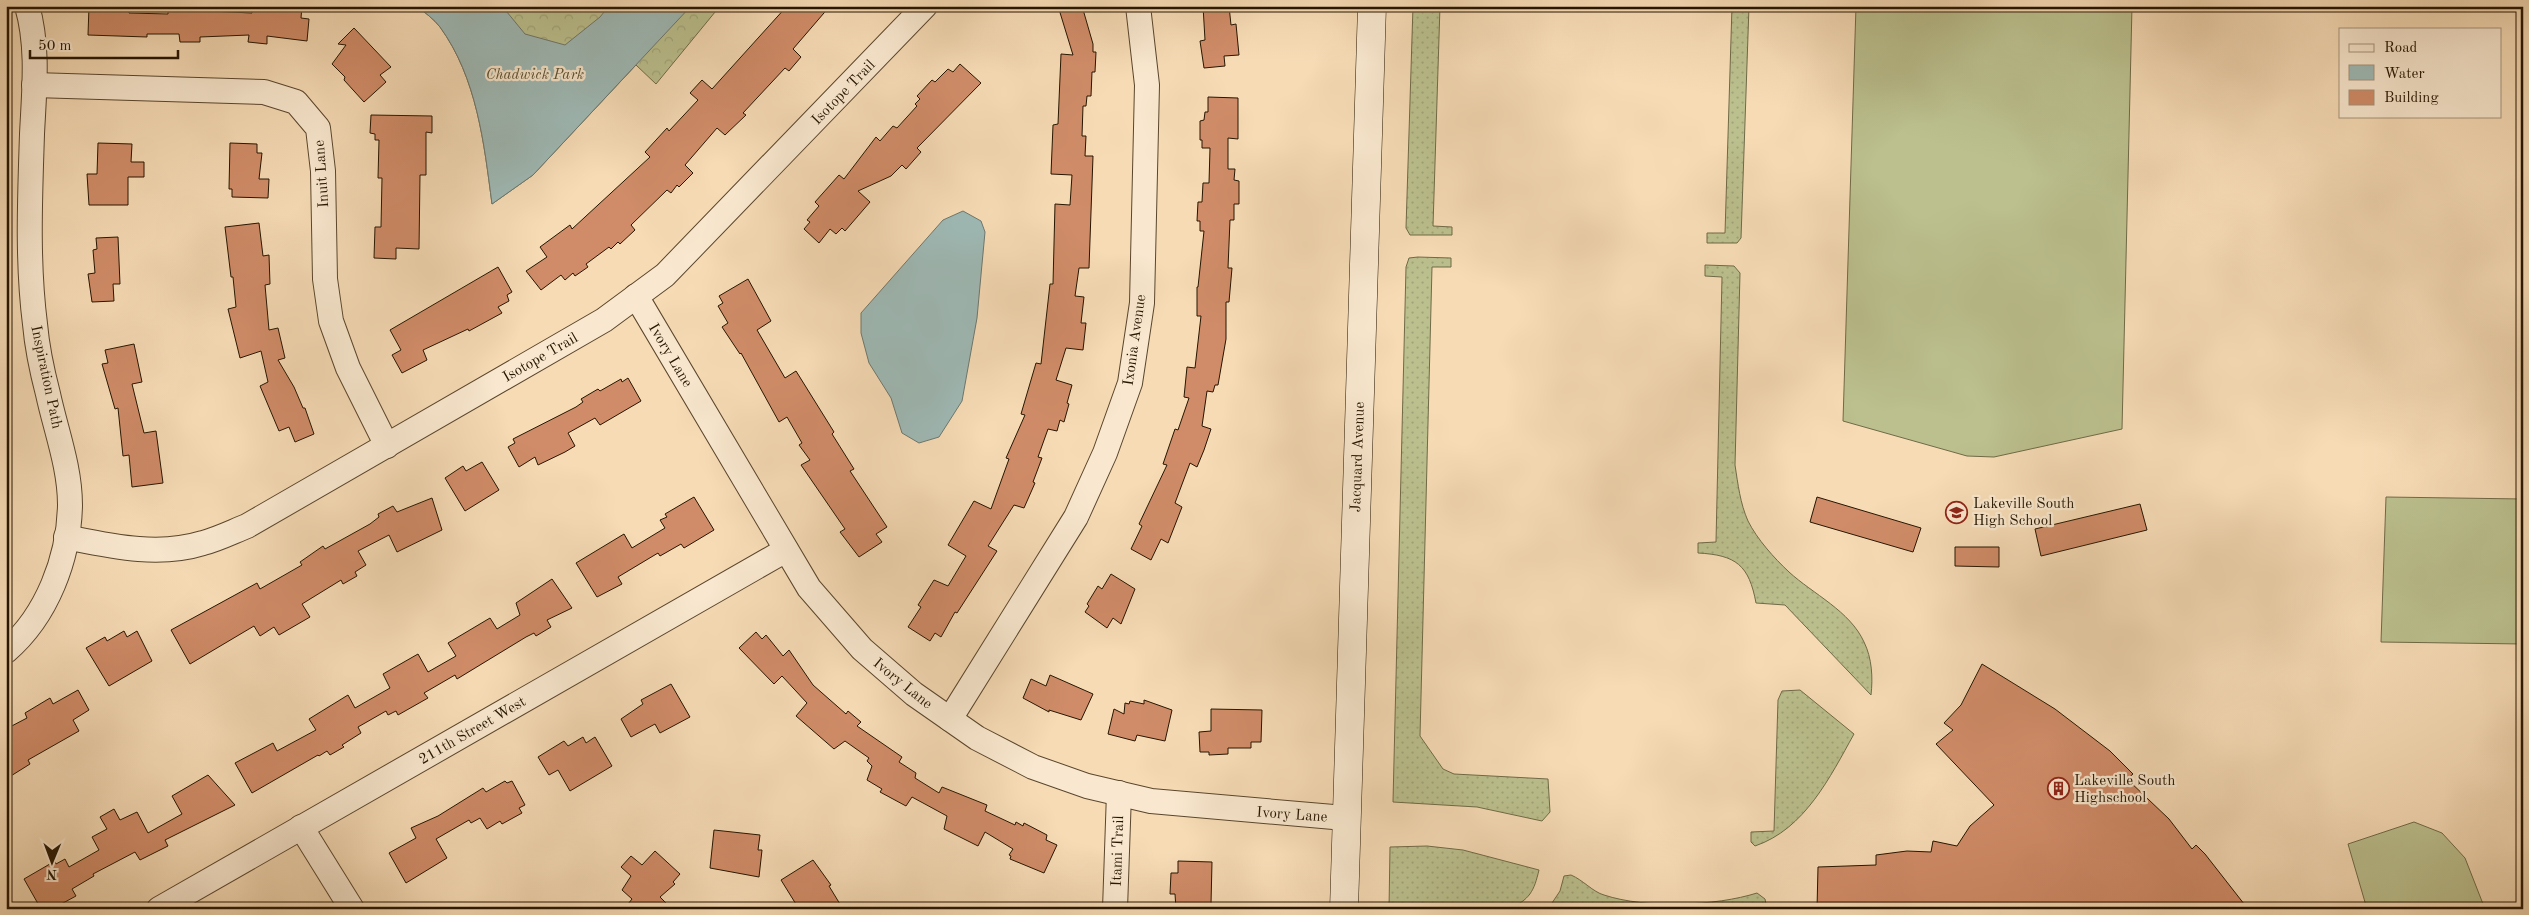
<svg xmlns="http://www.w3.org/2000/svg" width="2529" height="915" viewBox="0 0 2529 915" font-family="'Old Standard TT',serif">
  <defs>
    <pattern id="grass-dots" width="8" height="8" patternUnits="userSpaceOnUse" patternTransform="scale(1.25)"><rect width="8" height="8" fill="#bbc08e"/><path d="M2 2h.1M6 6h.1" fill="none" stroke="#a1a479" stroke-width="1.8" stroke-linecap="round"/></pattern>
    <pattern id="forest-crowns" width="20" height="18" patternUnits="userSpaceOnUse" patternTransform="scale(1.25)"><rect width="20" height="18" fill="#bbc08e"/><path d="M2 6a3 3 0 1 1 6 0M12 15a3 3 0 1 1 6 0" fill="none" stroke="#a1a479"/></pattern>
  </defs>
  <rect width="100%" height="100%" fill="#f6dbb5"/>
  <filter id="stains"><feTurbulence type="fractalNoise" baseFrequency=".004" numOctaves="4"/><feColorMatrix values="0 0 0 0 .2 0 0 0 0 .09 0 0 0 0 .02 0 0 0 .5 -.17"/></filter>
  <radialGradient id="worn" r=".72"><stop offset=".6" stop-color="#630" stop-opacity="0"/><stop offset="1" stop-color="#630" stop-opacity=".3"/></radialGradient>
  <!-- grass -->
  <g fill="url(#grass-dots)" stroke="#706a47">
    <path d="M 1413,6 L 1440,6 L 1433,226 L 1452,227 L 1452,235 L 1410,235 L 1406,228 Z"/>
    <path d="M 1732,6 L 1749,6 L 1741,238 L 1737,243 L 1707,243 L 1707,233 L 1725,233 Z"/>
    <path d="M 1418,257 L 1451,258 L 1451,267 L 1432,267 L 1420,736 L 1443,769 L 1454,774 L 1548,779 L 1550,812 L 1542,821 L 1477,807 L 1393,802 L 1406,267 L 1409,258 Z"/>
    <path d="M 1705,265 L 1734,266 L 1740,273 L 1735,465 C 1738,484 1740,503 1748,521 C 1757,539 1774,558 1789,572 C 1813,594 1850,611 1864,642 C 1872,658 1873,678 1871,695 L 1785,605 L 1756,603 C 1749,565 1736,555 1698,553 L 1698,543 L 1716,542 L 1722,277 L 1705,276 Z"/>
    <path d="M 1800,690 L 1854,734 C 1830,777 1805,829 1755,846 L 1751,842 L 1751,832 L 1774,831 L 1778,700 L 1782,691 Z"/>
    <path d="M 1427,846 L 1463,850 L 1539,870 C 1534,891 1530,900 1508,909 L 1389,909 L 1390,847 Z"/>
    <path d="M 1571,875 C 1583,880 1593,892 1604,895 C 1646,909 1716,906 1757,893 L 1765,899 L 1767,909 L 1548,909 L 1560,891 L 1564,876 Z"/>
  </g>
  <!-- forest -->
  <path fill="url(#forest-crowns)" stroke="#706a47" d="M 417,6 L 720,6 L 656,84 L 636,65 L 533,175 L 492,204 C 484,143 477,78 440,27 C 434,19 425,13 417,6 Z"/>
  <!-- pitch -->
  <g fill="#bbc08e" stroke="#706a47">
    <path d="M 1856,6 L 2132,6 L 2122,429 L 1994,457 L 1967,456 L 1843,421 Z"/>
    <path d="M 2386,497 L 2523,499 L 2523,644 L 2381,642 Z"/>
    <path d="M 2414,822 L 2442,833 L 2465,858 L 2485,909 L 2367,909 L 2348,844 Z"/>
  </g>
  <!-- water -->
  <g fill="#9eb9b5" stroke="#6e776d">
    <path d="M 417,6 L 502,6 L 525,34 L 565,45 L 600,17 L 609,6 L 691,6 L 533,175 L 492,204 C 484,143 477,78 440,27 C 434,19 425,13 417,6 Z"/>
    <path d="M 963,211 L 981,221 L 985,232 L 977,318 L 962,401 L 939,437 L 919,443 L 902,433 L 891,398 L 869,363 L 861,333 L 861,313 L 943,220 Z"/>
  </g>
  <!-- building -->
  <g fill="#d08c68" stroke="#261500">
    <path d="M 89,6 L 129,6 L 129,13 L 168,14 L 168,6 L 209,6 L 209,11 L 252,13 L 252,6 L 302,6 L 301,18 L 309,19 L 307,41 L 267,36 L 267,44 L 248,42 L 249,35 L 200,37 L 200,42 L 180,42 L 179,34 L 147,34 L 147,37 L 88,35 Z"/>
    <path d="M 787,6 L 830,6 L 793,49 L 801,57 L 789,71 L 785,68 L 743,113 L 746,115 L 725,135 L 717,128 L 685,165 L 693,173 L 679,187 L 677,185 L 671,193 L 667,190 L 631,225 L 635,230 L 620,244 L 618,242 L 611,249 L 609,247 L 586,264 L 588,267 L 575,276 L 573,273 L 565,280 L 561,275 L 541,290 L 526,271 L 547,257 L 540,247 L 570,225 L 572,229 L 650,157 L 645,152 L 667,128 L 669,131 L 698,100 L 690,93 L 702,80 L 712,89 Z"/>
    <path d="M 1058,6 L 1082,6 L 1093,44 L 1093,52 L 1096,52 L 1095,72 L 1092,72 L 1091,96 L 1087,96 L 1086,106 L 1083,106 L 1082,136 L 1086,136 L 1085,156 L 1093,156 L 1089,268 L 1079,268 L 1075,296 L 1084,297 L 1081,323 L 1086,323 L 1083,350 L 1066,348 L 1056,380 L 1072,385 L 1067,403 L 1069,404 L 1064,422 L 1060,420 L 1057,431 L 1048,429 L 1038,457 L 1042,458 L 1033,482 L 1035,483 L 1024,508 L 1014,505 L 988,546 L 997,551 L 957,613 L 955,612 L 941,637 L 935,633 L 930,641 L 908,627 L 921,607 L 918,605 L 934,580 L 948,586 L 966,556 L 948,545 L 974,501 L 991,509 L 1009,459 L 1006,458 L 1025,415 L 1021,414 L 1036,363 L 1041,364 L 1050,284 L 1053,284 L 1055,204 L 1070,205 L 1072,175 L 1051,174 L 1053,125 L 1058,124 L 1061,54 L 1073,55 Z"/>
    <path d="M 1203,6 L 1229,6 L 1231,25 L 1236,24 L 1239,55 L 1224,56 L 1225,66 L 1204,68 L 1200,41 L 1205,40 Z"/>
    <path d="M 354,28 L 391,67 L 380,75 L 386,82 L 364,102 L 344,80 L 345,77 L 332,64 L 346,45 L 338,44 Z"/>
    <path d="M 960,64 L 981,83 L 917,148 L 921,152 L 906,169 L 902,165 L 891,176 L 858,191 L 870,202 L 845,231 L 842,228 L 836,234 L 830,229 L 819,243 L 804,229 L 810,222 L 807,220 L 819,206 L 815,202 L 839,175 L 844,179 L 876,137 L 880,141 L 893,126 L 897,128 L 917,106 L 915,104 L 920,99 L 917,96 L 932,80 L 935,82 L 948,69 L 953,72 Z"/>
    <path d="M 1208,97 L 1238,98 L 1238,139 L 1228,138 L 1228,169 L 1235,169 L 1234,180 L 1239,181 L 1239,204 L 1234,204 L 1234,220 L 1230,220 L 1228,268 L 1232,268 L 1229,302 L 1226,302 L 1226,339 L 1218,385 L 1215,385 L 1213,392 L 1207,391 L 1202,426 L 1211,429 L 1204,450 L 1197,467 L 1190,463 L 1175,503 L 1182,507 L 1168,543 L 1161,539 L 1151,560 L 1131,549 L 1142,526 L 1139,524 L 1167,465 L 1163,464 L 1175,429 L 1178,430 L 1189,398 L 1184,397 L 1187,367 L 1195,368 L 1201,316 L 1197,316 L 1197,287 L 1198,287 L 1204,231 L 1200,231 L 1200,221 L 1197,221 L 1198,202 L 1202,202 L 1203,183 L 1209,183 L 1210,148 L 1202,148 L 1202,140 L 1200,140 L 1200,121 L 1204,120 L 1205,112 L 1208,112 Z"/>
    <path d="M 371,115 L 432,116 L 432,133 L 426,132 L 426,175 L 420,175 L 419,249 L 396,248 L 396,259 L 374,258 L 375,227 L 381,227 L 382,178 L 378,178 L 379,140 L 375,140 L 375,134 L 370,133 Z"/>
    <path d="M 98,143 L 132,144 L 131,162 L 144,162 L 144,177 L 128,177 L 128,205 L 89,205 L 87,174 L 97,174 Z"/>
    <path d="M 230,143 L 257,144 L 257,153 L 262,153 L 259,179 L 269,179 L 268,198 L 232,197 L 232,189 L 229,189 Z"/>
    <path d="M 259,223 L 263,256 L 269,255 L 270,284 L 265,285 L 269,330 L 278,328 L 285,358 L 278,360 L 294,387 L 303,408 L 305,408 L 314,434 L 295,442 L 289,427 L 279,431 L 260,386 L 268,382 L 261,351 L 240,358 L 228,309 L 236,307 L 233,277 L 231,277 L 225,227 Z"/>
    <path d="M 118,237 L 120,284 L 113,284 L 114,301 L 92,302 L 88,274 L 95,273 L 93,250 L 97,249 L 96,238 Z"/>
    <path d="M 498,267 L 512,292 L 507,295 L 509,301 L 498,307 L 502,313 L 469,331 L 468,329 L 423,350 L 427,360 L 402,373 L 392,355 L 401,350 L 390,330 Z"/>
    <path d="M 748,279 L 771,321 L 757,330 L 785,378 L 796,371 L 834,432 L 832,434 L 854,469 L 850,471 L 887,527 L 876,534 L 882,542 L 859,557 L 840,532 L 845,529 L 801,465 L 810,460 L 799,445 L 802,443 L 787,417 L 779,422 L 741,353 L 740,354 L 722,327 L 728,323 L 718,306 L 723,303 L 719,296 Z"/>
    <path d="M 134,344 L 142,382 L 132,384 L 144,433 L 156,431 L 163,483 L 132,487 L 129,455 L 123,456 L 118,408 L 115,409 L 102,364 L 108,363 L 105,350 Z"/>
    <path d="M 628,378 L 641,401 L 600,425 L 595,418 L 568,433 L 575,446 L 565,452 L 538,465 L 535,457 L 519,467 L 508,447 L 515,443 L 513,439 L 576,407 L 583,402 L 581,399 L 598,389 L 600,391 L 621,379 L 622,382 Z"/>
    <path d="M 482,462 L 499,490 L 465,511 L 445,478 L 463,466 L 466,471 Z"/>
    <path d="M 694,497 L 714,530 L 684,548 L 681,544 L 660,556 L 658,553 L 618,577 L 622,584 L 597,597 L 576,563 L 624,534 L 632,548 L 665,528 L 660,520 L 667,517 L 665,514 Z"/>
    <path d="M 1817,497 L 1921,528 L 1913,552 L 1810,522 Z"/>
    <path d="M 432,498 L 442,530 L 397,552 L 389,535 L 358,551 L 366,565 L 355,572 L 357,576 L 343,584 L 341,580 L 302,604 L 310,617 L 279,635 L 274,627 L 260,636 L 254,626 L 190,664 L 171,630 L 257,583 L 260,589 L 302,565 L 300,562 L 323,546 L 325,549 L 370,524 L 379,517 L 378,514 L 393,506 L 397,512 Z"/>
    <path d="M 2140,504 L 2147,530 L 2041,556 L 2035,529 Z"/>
    <path d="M 1955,547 L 1999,547 L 1999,567 L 1955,566 Z"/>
    <path d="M 1111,574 L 1135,589 L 1121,624 L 1113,618 L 1107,628 L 1085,612 L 1089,606 L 1087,604 L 1098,586 L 1102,589 Z"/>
    <path d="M 552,579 L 572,608 L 547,620 L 551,627 L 536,636 L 534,633 L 526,637 L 457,679 L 455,675 L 424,693 L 428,698 L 398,715 L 396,711 L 388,715 L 386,711 L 358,727 L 361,733 L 342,745 L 344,747 L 330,755 L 327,751 L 319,756 L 318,755 L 252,793 L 235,763 L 273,743 L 277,751 L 316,730 L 309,719 L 348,695 L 355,708 L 390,688 L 383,674 L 418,654 L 428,672 L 456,656 L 448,643 L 490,618 L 497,629 L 520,615 L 516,603 Z"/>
    <path d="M 124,631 L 127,637 L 137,631 L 152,661 L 109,686 L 86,648 L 105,637 L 107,641 Z"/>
    <path d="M 756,632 L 762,639 L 766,635 L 783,656 L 789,650 L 813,685 L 846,714 L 848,711 L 861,722 L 857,726 L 902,757 L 899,762 L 916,773 L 915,778 L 939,793 L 942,787 L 987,805 L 985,811 L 1015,825 L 1016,822 L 1023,826 L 1024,823 L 1047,835 L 1046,840 L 1057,845 L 1044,873 L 1010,859 L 1011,856 L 1009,855 L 1013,849 L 985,832 L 978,846 L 944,829 L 947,816 L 912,797 L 906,806 L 880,792 L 882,789 L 867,780 L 872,766 L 867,761 L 869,758 L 845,741 L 834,749 L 796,716 L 807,703 L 782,676 L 774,684 L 739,648 Z"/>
    <path d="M 1982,664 L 2055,709 L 2110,751 L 2133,774 L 2127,779 L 2169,819 L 2192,849 L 2196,845 L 2205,854 L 2248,909 L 1817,909 L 1818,867 L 1876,865 L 1876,855 L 1907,851 L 1931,852 L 1933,841 L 1957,846 L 1970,826 L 1994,805 L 1936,744 L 1953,730 L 1944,723 L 1961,705 Z"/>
    <path d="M 1050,675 L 1093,694 L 1081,720 L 1049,710 L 1049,712 L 1023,698 L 1031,679 L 1046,686 Z"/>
    <path d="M 671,684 L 690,717 L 660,733 L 655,724 L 631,737 L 621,719 L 643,704 L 641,700 Z"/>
    <path d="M 78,690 L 89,710 L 73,720 L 79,731 L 28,760 L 30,764 L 6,779 L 6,729 L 27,718 L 25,713 L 50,698 L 53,704 Z"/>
    <path d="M 1144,700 L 1172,710 L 1165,741 L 1137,735 L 1135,741 L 1108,734 L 1114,709 L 1124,714 L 1125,703 L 1129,704 L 1130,701 L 1144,704 Z"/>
    <path d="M 1211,709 L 1262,710 L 1261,742 L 1251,742 L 1251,748 L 1228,748 L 1228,754 L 1209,755 L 1209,752 L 1200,752 L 1199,732 L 1211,731 Z"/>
    <path d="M 583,737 L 586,743 L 595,737 L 612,766 L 570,791 L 558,770 L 549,775 L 538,757 L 564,741 L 568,746 Z"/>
    <path d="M 208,775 L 235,805 L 165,840 L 168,846 L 140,860 L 135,852 L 93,874 L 94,876 L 72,889 L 76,896 L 52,909 L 41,909 L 24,879 L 55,861 L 56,864 L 65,859 L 69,867 L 99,850 L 92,837 L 107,829 L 100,817 L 114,809 L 120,820 L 137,812 L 148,833 L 182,814 L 172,796 Z"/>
    <path d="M 505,781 L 507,783 L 512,781 L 525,805 L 519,808 L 522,813 L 502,824 L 500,821 L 487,829 L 480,818 L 471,823 L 469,820 L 436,839 L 447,858 L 406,883 L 389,853 L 416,838 L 411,828 L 438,816 L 483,788 L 486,792 Z"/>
    <path d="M 714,830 L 760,835 L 758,850 L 762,850 L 759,877 L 710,868 Z"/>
    <path d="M 655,851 L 680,874 L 673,882 L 675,884 L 660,897 L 672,909 L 624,909 L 632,899 L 622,890 L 631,876 L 621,867 L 631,856 L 642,865 Z"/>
    <path d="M 813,860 L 831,885 L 829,886 L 843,909 L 799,909 L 781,880 Z"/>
    <path d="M 1178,861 L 1212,862 L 1211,904 L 1199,904 L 1199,909 L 1176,909 L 1175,894 L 1170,894 L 1171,873 L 1178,873 Z"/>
  </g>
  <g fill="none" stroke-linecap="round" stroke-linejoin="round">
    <defs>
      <g id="street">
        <path d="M 34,85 L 264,92 L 296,102 L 318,128 L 323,171 L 325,279 L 331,321 L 348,368 L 387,446"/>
        <path d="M 636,296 L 809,588 L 862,649 L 914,694 L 977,738 L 1033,767 L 1087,786 L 1151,801 L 1345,818"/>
        <path d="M 66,537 C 111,546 158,557 203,543 C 218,539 232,532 247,526 L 604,320 L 665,275 L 925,6"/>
        <path d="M 6,651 C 47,616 69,558 70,505 C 70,467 56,431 48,394 C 42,371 37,347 35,324 C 27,261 30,197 32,134 C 34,92 39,47 27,6"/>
        <path d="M 950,719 L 1076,517 L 1105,453 L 1130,383 L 1142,303 L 1147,85 L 1138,6"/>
        <path d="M 301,827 L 352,909"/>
        <path d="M 159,909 L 786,550"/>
        <path d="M 1115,909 L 1119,793"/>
      </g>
      <path id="secondary" d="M 1344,909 L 1372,6"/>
    </defs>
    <!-- street casing -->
    <use href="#street" stroke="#5a462d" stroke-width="26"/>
    <!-- secondary casing -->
    <use href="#secondary" stroke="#261500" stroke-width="29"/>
    <!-- street -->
    <use href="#street" stroke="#f9e8cf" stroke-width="24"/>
    <!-- secondary -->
    <use href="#secondary" stroke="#f9e8cf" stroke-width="28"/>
  </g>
  <!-- icons -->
  <defs>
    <symbol id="school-ring" viewBox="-11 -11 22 22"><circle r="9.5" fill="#f9e8cf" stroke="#8f2418" stroke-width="1.5"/><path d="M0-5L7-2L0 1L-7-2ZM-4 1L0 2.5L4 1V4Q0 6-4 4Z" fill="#8f2418"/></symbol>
    <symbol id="building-ring" viewBox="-11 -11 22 22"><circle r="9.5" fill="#f9e8cf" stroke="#8f2418" stroke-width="1.5"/><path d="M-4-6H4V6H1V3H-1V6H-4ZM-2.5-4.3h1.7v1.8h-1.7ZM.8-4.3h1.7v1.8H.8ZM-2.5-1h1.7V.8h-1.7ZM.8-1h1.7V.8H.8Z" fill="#8f2418"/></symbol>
  </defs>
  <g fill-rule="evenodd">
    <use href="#school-ring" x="1944" y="500" width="25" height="25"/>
    <use href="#building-ring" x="2046" y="776" width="25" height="25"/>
  </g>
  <g text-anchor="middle" stroke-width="4.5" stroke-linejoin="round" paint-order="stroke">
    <!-- park labels -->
    <g font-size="15" font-style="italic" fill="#5a5132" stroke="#f9e8cf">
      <text x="535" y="79">Chadwick Park</text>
    </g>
    <!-- street labels -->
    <g font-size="15" fill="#261500" stroke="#f9e8cf">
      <text transform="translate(843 92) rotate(-46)" y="5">Isotope Trail</text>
      <text transform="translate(321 174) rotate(-94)" y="5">Inuit Lane</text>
      <text transform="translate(1134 340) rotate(-82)" y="5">Ixonia Avenue</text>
      <text transform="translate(671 355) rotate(59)" y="5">Ivory Lane</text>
      <text transform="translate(540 357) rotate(-30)" y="5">Isotope Trail</text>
      <text transform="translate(47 377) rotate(78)" y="5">Inspiration Path</text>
      <text transform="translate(1357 457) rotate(-88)" y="5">Jacquard Avenue</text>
      <text transform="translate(903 683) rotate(39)" y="5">Ivory Lane</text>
      <text transform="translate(472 730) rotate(-30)" y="5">211th Street West</text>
      <text transform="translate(1292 814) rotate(4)" y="5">Ivory Lane</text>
      <text transform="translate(1117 851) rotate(-88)" y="5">Itami Trail</text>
    </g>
    <!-- poi labels -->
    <g font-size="15" fill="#261500" stroke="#f9e8cf" text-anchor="start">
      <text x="1973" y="508">Lakeville South<tspan x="1973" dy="17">High School</tspan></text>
      <text x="2074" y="785">Lakeville South<tspan x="2074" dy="17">Highschool</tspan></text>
    </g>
  </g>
  <!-- margin -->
  <rect width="2529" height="915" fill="none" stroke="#f6dbb5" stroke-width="25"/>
  <rect x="8" y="8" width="2514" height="900" fill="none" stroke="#261500" stroke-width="2.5"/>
  <rect x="12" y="12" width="2504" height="890" fill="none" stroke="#261500"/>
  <!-- legend -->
  <rect x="2339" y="28" width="162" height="90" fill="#f9e8cf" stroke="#a5947c"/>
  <rect x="2349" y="44" width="25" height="8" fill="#f9e8cf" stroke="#a5947c"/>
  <text x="2384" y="52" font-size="15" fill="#261500">Road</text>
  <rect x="2349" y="65" width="25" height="15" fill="#9eb9b5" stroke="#a5947c"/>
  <text x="2384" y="78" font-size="15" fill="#261500">Water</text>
  <rect x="2349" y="90" width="25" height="15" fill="#d08c68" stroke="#a5947c"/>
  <text x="2384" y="102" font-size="15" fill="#261500">Building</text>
  <!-- north arrow -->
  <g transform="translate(52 862) rotate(181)" stroke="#f9e8cf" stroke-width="4" paint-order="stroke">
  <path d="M0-4L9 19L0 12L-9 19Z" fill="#261500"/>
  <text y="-8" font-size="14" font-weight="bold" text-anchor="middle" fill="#261500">N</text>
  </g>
  <!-- scale -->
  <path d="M30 50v8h148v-8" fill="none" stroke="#261500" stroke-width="2.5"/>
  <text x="38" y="50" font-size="15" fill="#261500" stroke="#f9e8cf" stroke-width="4" paint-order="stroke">50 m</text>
  <rect width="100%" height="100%" filter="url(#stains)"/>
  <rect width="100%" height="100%" fill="url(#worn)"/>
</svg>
